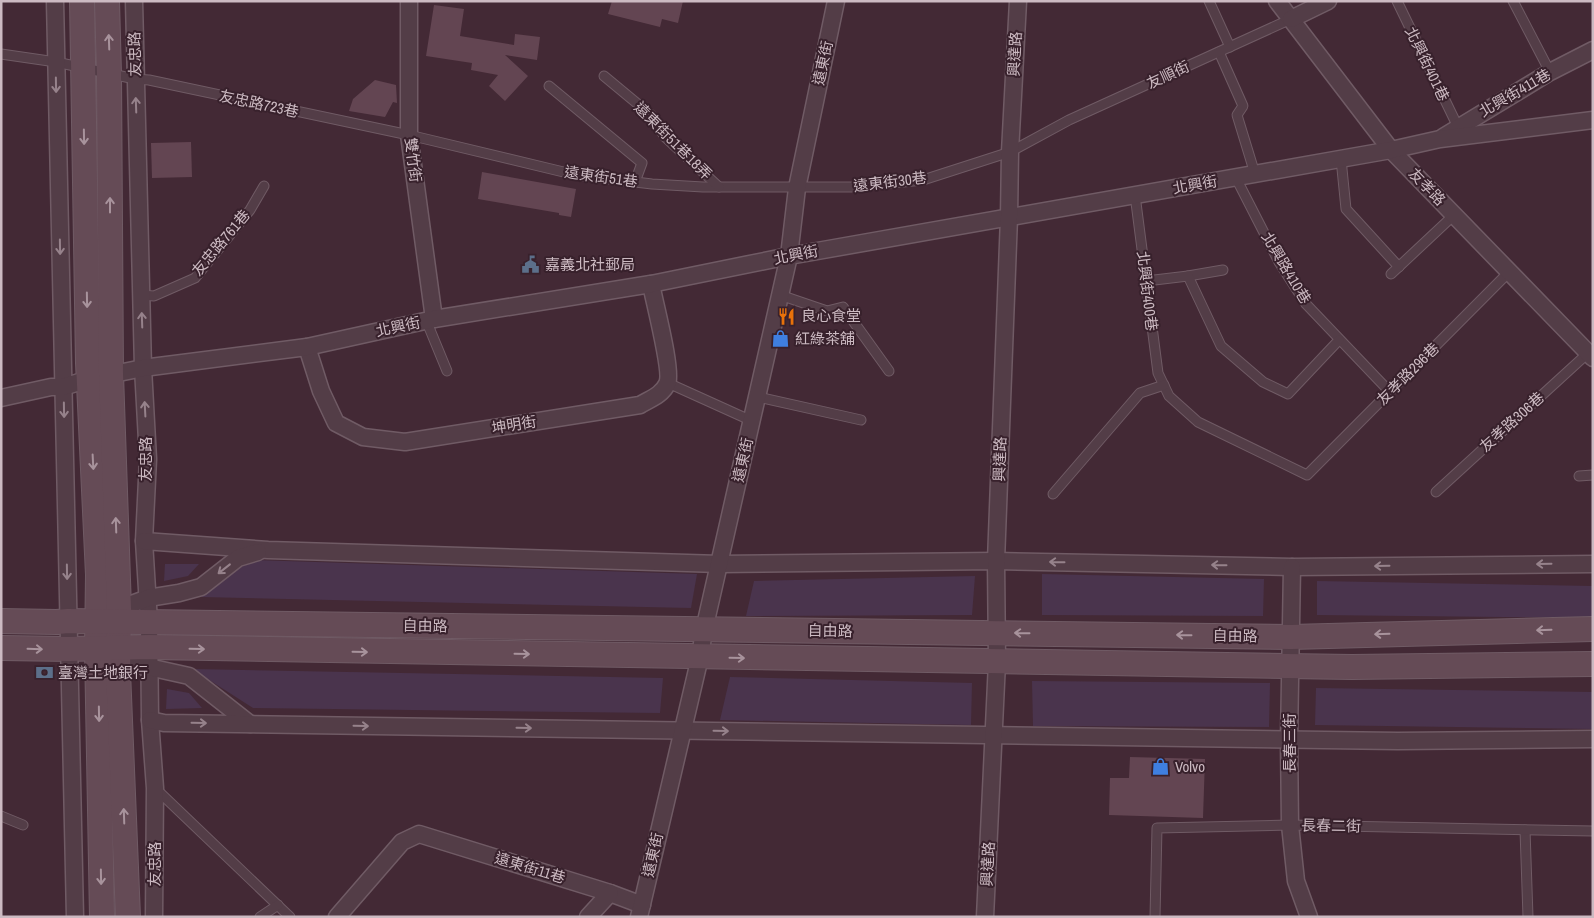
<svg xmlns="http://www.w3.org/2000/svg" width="1594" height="918" viewBox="0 0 1594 918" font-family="'Archivo Narrow','Noto Sans TC',sans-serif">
  <rect width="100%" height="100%" fill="#432935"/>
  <!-- green -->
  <g fill="#4a344d">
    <path d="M 251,560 L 697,574 L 691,608 L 201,597 Z"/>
    <path d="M 165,564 L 199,564 L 188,576 L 164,581 Z"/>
    <path d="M 1042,574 L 1264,579 L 1263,616 L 1042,615 Z"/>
    <path d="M 975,576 L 972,615 L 746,616 L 754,581 Z"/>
    <path d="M 1317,581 L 1593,586 L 1593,618 L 1317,615 Z"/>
    <path d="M 192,669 L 663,678 L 660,713 L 253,708 Z"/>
    <path d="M 730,677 L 972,683 L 971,725 L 720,720 Z"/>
    <path d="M 1032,681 L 1270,683 L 1269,727 L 1033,726 Z"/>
    <path d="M 1316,688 L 1593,692 L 1593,729 L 1315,725 Z"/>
    <path d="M 167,689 L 189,693 L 202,708 L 166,709 Z"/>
  </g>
  <!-- building -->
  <g fill="#634552">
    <path d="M 612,1 L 683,1 L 678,23 L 662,19 L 660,27 L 608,14 Z"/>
    <path d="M 434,5 L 464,9 L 460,36 L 514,45 L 515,34 L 540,37 L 537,60 L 505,55 L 528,76 L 505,101 L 489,86 L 498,75 L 471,70 L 472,63 L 426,56 Z"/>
    <path d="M 375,80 L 396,85 L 397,103 L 393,102 L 385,117 L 349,111 L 353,99 Z"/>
    <path d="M 191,142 L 192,177 L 152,178 L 151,143 Z"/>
    <path d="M 482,172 L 576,189 L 571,217 L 559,215 L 559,213 L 478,199 Z"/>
    <path d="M 1130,757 L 1205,759 L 1203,818 L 1109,815 L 1110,778 L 1129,778 Z"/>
  </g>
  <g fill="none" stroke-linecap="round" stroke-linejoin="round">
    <defs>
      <g id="lane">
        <path d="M 1209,1 L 1230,47"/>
        <path d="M 1397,1 L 1458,127"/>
        <path d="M 1513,1 L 1550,72"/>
        <path d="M 1219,52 L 1243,106 L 1237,115 L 1255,174"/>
        <path d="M 1,54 L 56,62 L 135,79 L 149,80 L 409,135 L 576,175 L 652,184 L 703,187 L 853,187 L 923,180 L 1010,152 L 1069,120 L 1291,19"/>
        <path d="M 604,76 L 651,115 L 665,137 L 719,187"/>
        <path d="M 549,86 L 642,163 L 635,182"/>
        <path d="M 1341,159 L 1346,209 L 1399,267"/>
        <path d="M 1236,178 L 1279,262 L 1306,304 L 1390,392"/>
        <path d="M 1135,195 L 1158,373 L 1169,396 L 1198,422 L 1307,475 L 1509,272"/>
        <path d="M 1391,274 L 1454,215"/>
        <path d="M 1188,276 L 1223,270"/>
        <path d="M 1146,281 L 1188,276 L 1221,346 L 1263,382 L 1288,394 L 1339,340"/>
        <path d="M 141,295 L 154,296 L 195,278 L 250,210 L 264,186"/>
        <path d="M 780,295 L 827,311 L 843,307 L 889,371"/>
        <path d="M 426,320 L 447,371"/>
        <path d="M 668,383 L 752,421"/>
        <path d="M 758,397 L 861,420"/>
        <path d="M 1579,476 L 1593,475"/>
        <path d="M 1436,492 L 1588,353"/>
        <path d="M 1053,494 L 1140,393 L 1164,385"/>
        <path d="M 155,788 L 290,917"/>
        <path d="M 1,816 L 23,825"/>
        <path d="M 1525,830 L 1528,917"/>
        <path d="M 260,917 L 278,905"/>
        <path d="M 1155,917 L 1157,828 L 1290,825 L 1593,831"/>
      </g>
      <g id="street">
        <path d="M 55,1 L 75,917"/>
        <path d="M 134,1 L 143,368 L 148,459 L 144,541 L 149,622 L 150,720 L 155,788 L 154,917"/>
        <path d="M 409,1 L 409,135 L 434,319"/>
        <path d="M 1277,1 L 1391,150 L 1593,358"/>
        <path d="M 1291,19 L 1328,1"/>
        <path d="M 1443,137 L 1550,72 L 1593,50"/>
        <path d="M 307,347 L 321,391 L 336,423 L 363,437 L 405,442 L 640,405 C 650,399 662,395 667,384 C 673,372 654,301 651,284"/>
        <path d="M 1,398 L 51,387 L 63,387 L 89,379 L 143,368 L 307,347 L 434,319 L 651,284 L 789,256 L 1391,150 L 1440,139 L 1593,120"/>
        <path d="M 144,541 L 268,550 L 720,564 L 996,561 L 1292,567 L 1593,564"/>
        <path d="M 1292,567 L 1289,739 L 1290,825 L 1296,881 L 1309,917"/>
        <path d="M 110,612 L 148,598 L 179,593 L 201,587 L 238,558 L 258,552"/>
        <path d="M 108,658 L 189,676 L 250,724"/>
        <path d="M 150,720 L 164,723 L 1398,741 L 1593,739"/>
        <path d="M 337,917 L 402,842 L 419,834 L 610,893 L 642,905"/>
        <path d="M 588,917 L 610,893"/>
        <path d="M 639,917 L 700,657 L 704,630 L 789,256 L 797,188 L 836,1"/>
        <path d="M 985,917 L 997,662 L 996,561 L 1009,217 L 1010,152 L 1018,1"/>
      </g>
      <g id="secondary">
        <path d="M 82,1 L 88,363 L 98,575 L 97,649 L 102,917"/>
        <path d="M 107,1 L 109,74 L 111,374 L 119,609 L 118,671 L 128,917"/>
        <path d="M 1,621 L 57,622 L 68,621 L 1291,637 L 1593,629"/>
        <path d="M 1,648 L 69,649 L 149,647 L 1352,667 L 1593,664"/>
      </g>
    </defs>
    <!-- lane casing -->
    <use href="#lane" stroke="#705b65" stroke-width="11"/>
    <!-- street casing -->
    <use href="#street" stroke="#705b65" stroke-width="19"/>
    <!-- secondary casing -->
    <use href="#secondary" stroke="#705b65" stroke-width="26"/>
    <!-- lane -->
    <use href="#lane" stroke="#533d47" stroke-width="9"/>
    <!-- street -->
    <use href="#street" stroke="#533d47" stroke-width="16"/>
    <!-- secondary -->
    <use href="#secondary" stroke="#654b56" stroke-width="24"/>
  </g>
  <!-- one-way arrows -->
  <defs><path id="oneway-shaft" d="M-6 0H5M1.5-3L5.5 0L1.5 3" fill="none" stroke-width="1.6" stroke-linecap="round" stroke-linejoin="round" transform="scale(1.25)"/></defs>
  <g stroke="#a8939c">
    <use href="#oneway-shaft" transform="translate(109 42) rotate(-92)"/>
    <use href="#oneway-shaft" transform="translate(84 137) rotate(89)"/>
    <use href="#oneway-shaft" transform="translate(110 205) rotate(-90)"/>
    <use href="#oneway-shaft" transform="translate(87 300) rotate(89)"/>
    <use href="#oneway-shaft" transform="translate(93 462) rotate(87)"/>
    <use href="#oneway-shaft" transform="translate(116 525) rotate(-92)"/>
    <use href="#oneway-shaft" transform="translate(1544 630) rotate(178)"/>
    <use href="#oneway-shaft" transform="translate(1022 633) rotate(-179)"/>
    <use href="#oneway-shaft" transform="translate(1382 634) rotate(178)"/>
    <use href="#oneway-shaft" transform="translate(1184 635) rotate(-179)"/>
    <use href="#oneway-shaft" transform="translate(35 649) rotate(2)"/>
    <use href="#oneway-shaft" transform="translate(197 649) rotate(1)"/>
    <use href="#oneway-shaft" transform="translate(360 652) rotate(1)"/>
    <use href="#oneway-shaft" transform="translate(522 654) rotate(1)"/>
    <use href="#oneway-shaft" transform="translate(737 658) rotate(1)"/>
    <use href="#oneway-shaft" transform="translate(99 714) rotate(89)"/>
    <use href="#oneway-shaft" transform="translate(124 816) rotate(-92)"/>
    <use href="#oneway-shaft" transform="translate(101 877) rotate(89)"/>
  </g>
  <g stroke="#96828b">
    <use href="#oneway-shaft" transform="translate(56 85) rotate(89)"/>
    <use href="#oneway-shaft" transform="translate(136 105) rotate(-92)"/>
    <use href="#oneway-shaft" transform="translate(60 247) rotate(89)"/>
    <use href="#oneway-shaft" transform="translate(142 320) rotate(-92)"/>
    <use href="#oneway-shaft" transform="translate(145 409) rotate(-93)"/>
    <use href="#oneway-shaft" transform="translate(64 410) rotate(89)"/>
    <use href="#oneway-shaft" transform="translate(1057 562) rotate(-179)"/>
    <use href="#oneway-shaft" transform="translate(1544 564) rotate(179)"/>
    <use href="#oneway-shaft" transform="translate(1219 565) rotate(-179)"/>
    <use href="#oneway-shaft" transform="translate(1382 566) rotate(179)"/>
    <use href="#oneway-shaft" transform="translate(224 569) rotate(142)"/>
    <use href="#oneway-shaft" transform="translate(67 572) rotate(89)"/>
    <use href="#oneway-shaft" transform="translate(199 723) rotate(1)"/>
    <use href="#oneway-shaft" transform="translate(361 726) rotate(1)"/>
    <use href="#oneway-shaft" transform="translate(524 728) rotate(1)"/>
    <use href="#oneway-shaft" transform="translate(721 731) rotate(1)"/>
  </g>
  <!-- icons -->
  <defs>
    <symbol id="civic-bare" viewBox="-9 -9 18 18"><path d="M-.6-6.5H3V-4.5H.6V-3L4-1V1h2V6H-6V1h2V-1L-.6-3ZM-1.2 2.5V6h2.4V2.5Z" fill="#5c6f8a" stroke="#38212c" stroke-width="2.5" paint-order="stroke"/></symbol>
    <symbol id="restaurant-bare" viewBox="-9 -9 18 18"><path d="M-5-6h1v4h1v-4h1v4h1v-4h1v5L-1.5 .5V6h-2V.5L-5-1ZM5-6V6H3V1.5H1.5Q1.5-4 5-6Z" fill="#e8710a" stroke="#38212c" stroke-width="2.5" paint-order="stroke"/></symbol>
    <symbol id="shop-bare" viewBox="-9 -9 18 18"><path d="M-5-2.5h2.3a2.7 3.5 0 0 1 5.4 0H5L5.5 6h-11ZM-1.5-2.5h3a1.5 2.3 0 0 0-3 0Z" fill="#3f7fe0" stroke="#38212c" stroke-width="2.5" paint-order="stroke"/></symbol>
    <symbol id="bank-bare" viewBox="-9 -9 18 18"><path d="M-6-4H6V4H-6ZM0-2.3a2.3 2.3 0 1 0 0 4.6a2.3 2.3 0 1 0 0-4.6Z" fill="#5c6f8a" stroke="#38212c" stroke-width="2.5" paint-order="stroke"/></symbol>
  </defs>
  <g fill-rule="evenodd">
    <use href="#civic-bare" x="518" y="252" width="25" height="25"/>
    <use href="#restaurant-bare" x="774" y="304" width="25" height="25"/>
    <use href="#shop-bare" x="768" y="326" width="25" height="25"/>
    <use href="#bank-bare" x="32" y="660" width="25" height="25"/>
    <use href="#shop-bare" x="1148" y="754" width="25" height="25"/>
  </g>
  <g text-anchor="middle" stroke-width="4" stroke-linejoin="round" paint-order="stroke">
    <!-- street labels -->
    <g font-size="15" fill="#ccbac2" stroke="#38212c">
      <text transform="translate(135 54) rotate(-91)" y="5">友忠路</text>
      <text transform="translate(1015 54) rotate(-87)" y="5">興達路</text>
      <text transform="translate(823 63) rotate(-78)" y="5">遠東街</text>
      <text transform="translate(1427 64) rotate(64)" y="5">北興街401巷</text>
      <text transform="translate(1168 75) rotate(-25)" y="5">友順街</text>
      <text transform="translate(1515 93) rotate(-30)" y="5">北興街411巷</text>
      <text transform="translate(259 104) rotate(12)" y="5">友忠路723巷</text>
      <text transform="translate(673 141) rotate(45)" y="5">遠東街51巷18弄</text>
      <text transform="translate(413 160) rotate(83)" y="5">雙竹街</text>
      <text transform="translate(601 177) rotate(8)" y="5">遠東街51巷</text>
      <text transform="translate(890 182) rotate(-7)" y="5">遠東街30巷</text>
      <text transform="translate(1195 185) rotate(-10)" y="5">北興街</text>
      <text transform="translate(1427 187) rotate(46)" y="5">友孝路</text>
      <text transform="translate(221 243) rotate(-50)" y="5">友忠路761巷</text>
      <text transform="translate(796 255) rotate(-11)" y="5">北興街</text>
      <text transform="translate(1286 268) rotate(59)" y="5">北興路410巷</text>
      <text transform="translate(1147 291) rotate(83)" y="5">北興街400巷</text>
      <text transform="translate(398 327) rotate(-12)" y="5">北興街</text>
      <text transform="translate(1408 374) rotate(-45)" y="5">友孝路296巷</text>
      <text transform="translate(1512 422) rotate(-42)" y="5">友孝路306巷</text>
      <text transform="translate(514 425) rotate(-9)" y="5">坤明街</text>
      <text transform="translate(146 459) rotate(-90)" y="5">友忠路</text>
      <text transform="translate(1000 459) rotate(-88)" y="5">興達路</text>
      <text transform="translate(743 460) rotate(-77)" y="5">遠東街</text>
      <text transform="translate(425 626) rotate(1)" y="5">自由路</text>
      <text transform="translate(830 631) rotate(1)" y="5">自由路</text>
      <text transform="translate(1235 636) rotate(1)" y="5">自由路</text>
      <text transform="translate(1290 743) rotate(-90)" y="5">長春三街</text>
      <text transform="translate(1331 826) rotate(1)" y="5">長春二街</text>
      <text transform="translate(653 855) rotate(-77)" y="5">遠東街</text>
      <text transform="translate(155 864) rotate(-90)" y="5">友忠路</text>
      <text transform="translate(988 864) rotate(-87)" y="5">興達路</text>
      <text transform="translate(530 868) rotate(17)" y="5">遠東街11巷</text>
    </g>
    <!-- poi labels -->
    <g font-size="15" fill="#ccbac2" stroke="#38212c" text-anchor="start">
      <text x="545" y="270">嘉義北社郵局</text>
      <text x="801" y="321">良心食堂</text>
      <text x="795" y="344">紅綠茶舖</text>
      <text x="58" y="678">臺灣土地銀行</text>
      <text x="1175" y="772">Volvo</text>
    </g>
  </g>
  <!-- border -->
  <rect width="1594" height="918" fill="none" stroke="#ccbac2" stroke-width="5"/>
</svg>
